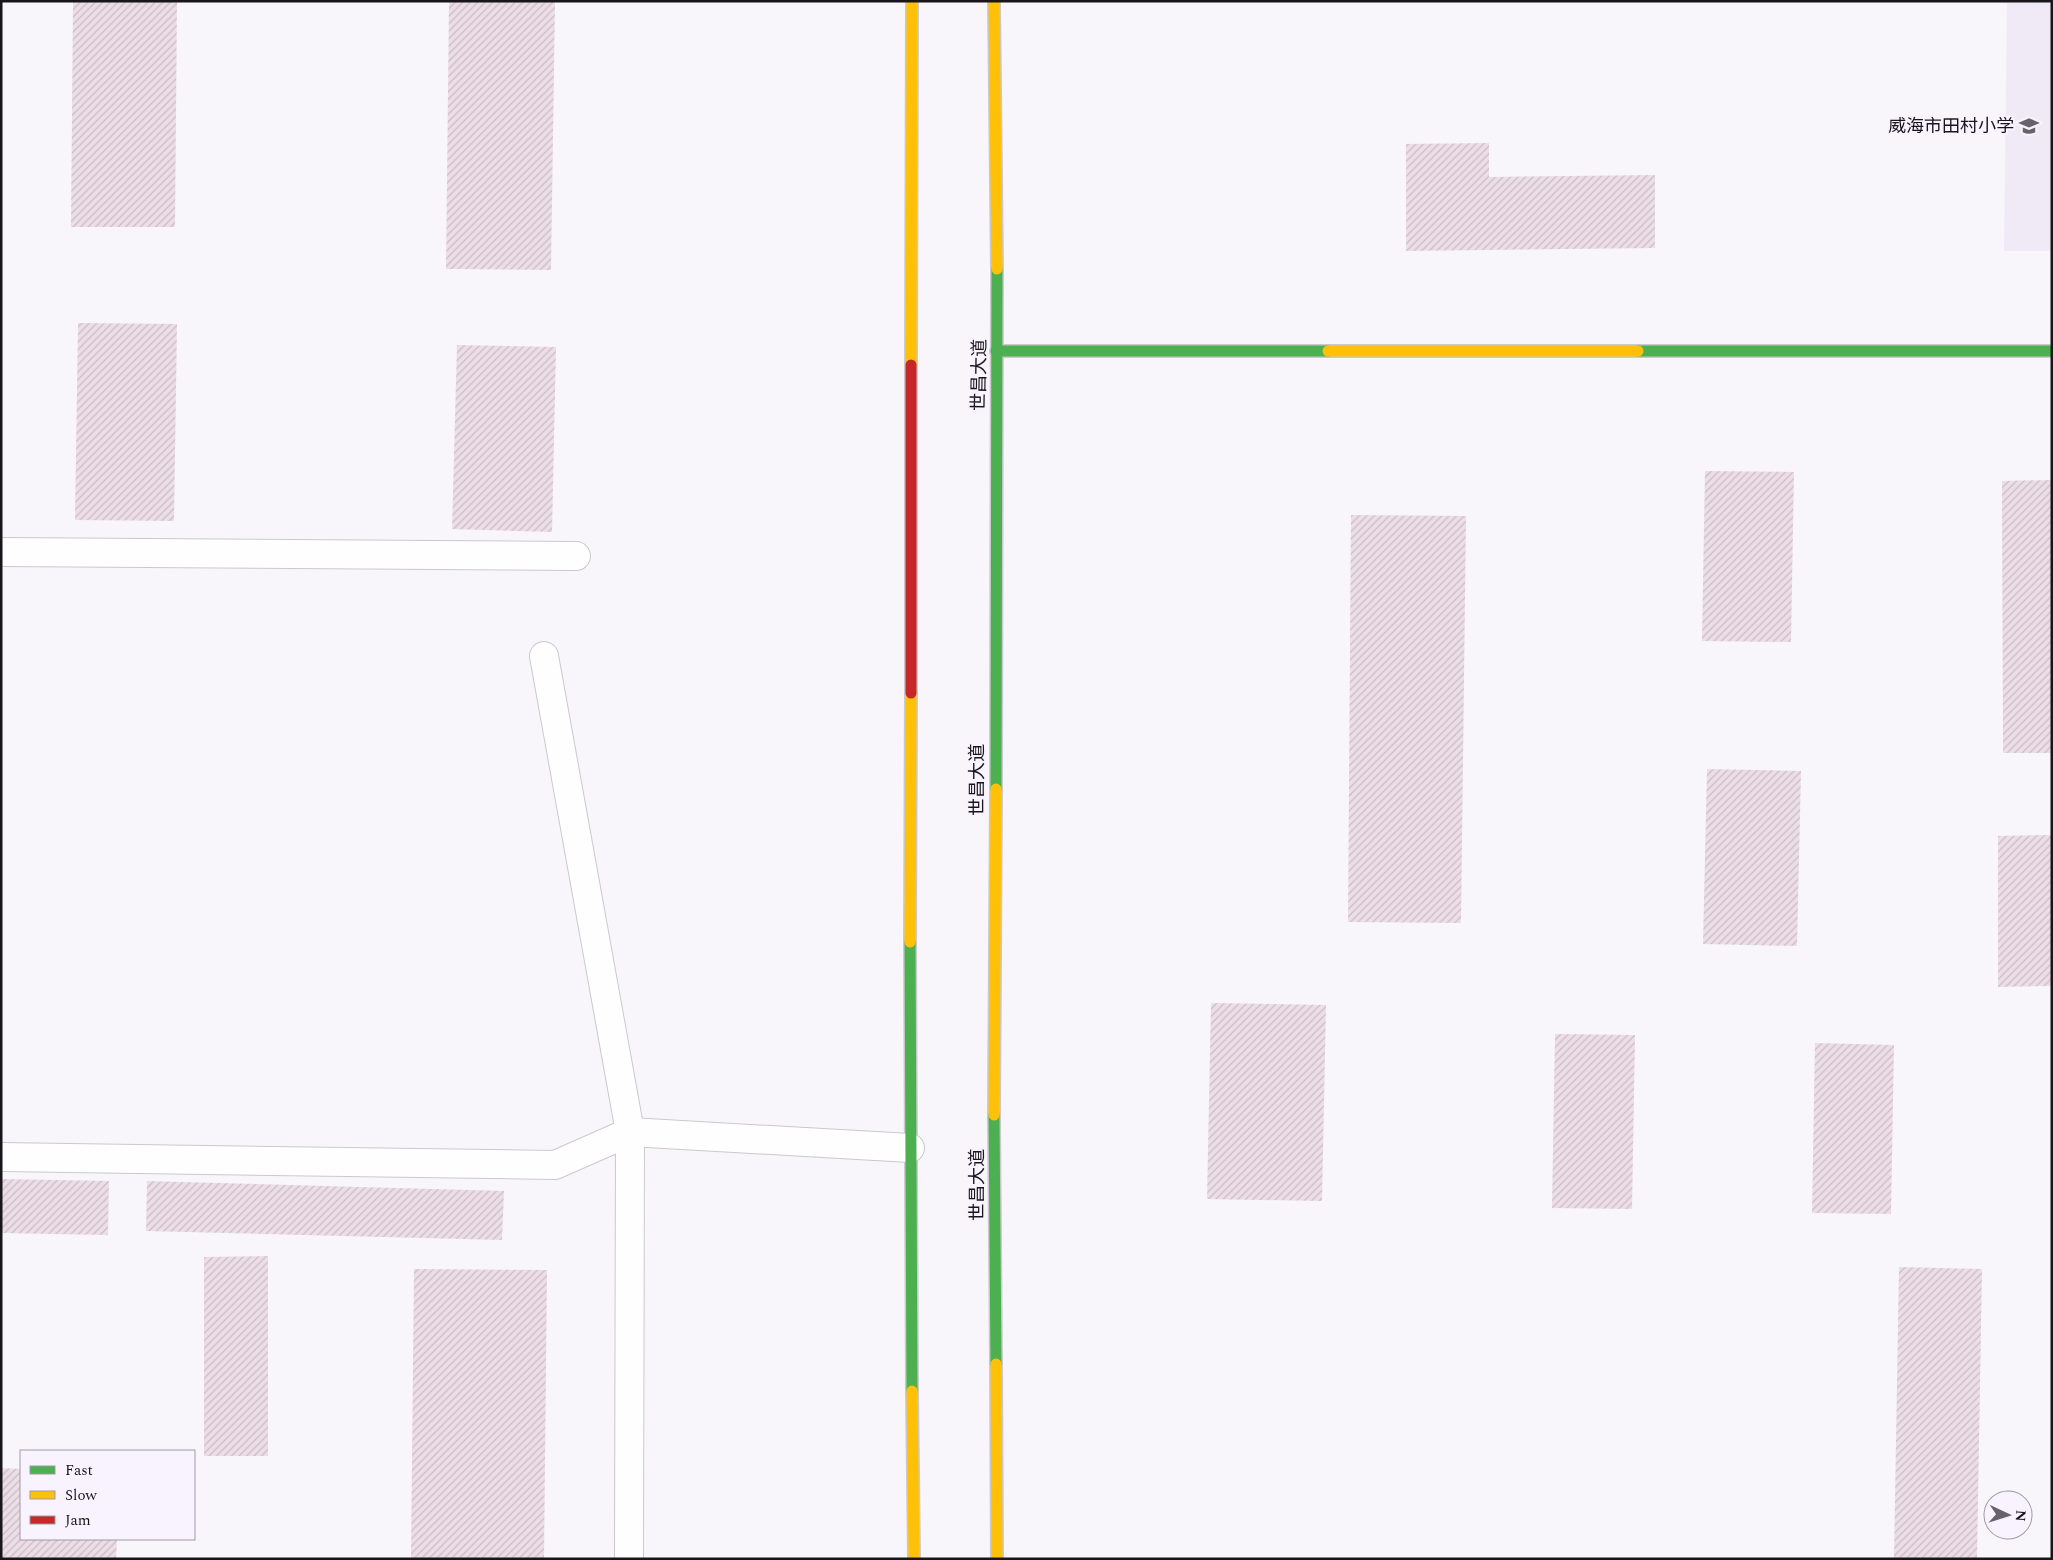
<svg xmlns="http://www.w3.org/2000/svg" width="2053" height="1560" viewBox="0 0 2053 1560" font-family="Spectral,'Noto Sans SC',serif">
  <defs>
    <pattern id="building-hatch" width="6" height="6" patternUnits="userSpaceOnUse" patternTransform="scale(1.25)"><rect width="6" height="6" fill="#ecdde7"/><path d="M-1 1l2-2M0 6l6-6M5 7l2-2" fill="none" stroke="#cabdc6"/></pattern>
  </defs>
  <rect width="100%" height="100%" fill="#f8f6fb"/>
  <!-- built -->
  <path fill="#f0eaf6" d="M 2007,1 L 2052,1 L 2052,251 L 2004,251 Z"/>
  <!-- building -->
  <g fill="url(#building-hatch)">
    <path d="M 73,1 L 177,1 L 175,227 L 71,227 Z"/>
    <path d="M 449,1 L 555,1 L 551,270 L 446,269 Z"/>
    <path d="M 1489,143 L 1489,177 L 1655,175 L 1655,248 L 1406,251 L 1406,144 Z"/>
    <path d="M 78,323 L 177,324 L 174,521 L 75,520 Z"/>
    <path d="M 457,345 L 556,347 L 552,532 L 452,529 Z"/>
    <path d="M 1705,471 L 1794,472 L 1791,642 L 1702,641 Z"/>
    <path d="M 2052,480 L 2052,753 L 2003,753 L 2002,481 Z"/>
    <path d="M 1351,515 L 1466,516 L 1461,923 L 1348,922 Z"/>
    <path d="M 1707,769 L 1801,771 L 1797,946 L 1703,944 Z"/>
    <path d="M 2052,835 L 2052,986 L 1998,987 L 1998,836 Z"/>
    <path d="M 1211,1003 L 1326,1005 L 1322,1201 L 1207,1199 Z"/>
    <path d="M 1555,1034 L 1635,1035 L 1632,1209 L 1552,1208 Z"/>
    <path d="M 1815,1043 L 1894,1045 L 1891,1214 L 1812,1213 Z"/>
    <path d="M 1,1179 L 109,1181 L 108,1235 L 1,1233 Z"/>
    <path d="M 147,1181 L 504,1191 L 502,1240 L 146,1231 Z"/>
    <path d="M 268,1256 L 268,1456 L 204,1456 L 204,1257 Z"/>
    <path d="M 1899,1267 L 1982,1269 L 1977,1559 L 1894,1559 Z"/>
    <path d="M 414,1269 L 547,1270 L 544,1559 L 411,1559 Z"/>
    <path d="M 1,1468 L 21,1469 L 21,1539 L 117,1539 L 116,1559 L 1,1559 Z"/>
  </g>
  <g fill="none" stroke-linecap="round" stroke-linejoin="round">
    <defs>
      <g id="street">
        <path d="M 1,552 L 576,556"/>
        <path d="M 544,656 L 630,1132 L 629,1559"/>
        <path d="M 1,1157 L 555,1165 L 630,1132 L 910,1148"/>
      </g>
      <g id="fast">
        <path d="M 996,351 L 1328,351"/>
        <path d="M 1638,351 L 2052,351"/>
        <path d="M 996,789 L 997,269"/>
        <path d="M 910,942 L 912,1391"/>
        <path d="M 994,1115 L 996,1364"/>
      </g>
      <g id="slow">
        <path d="M 994,1 L 997,269"/>
        <path d="M 1328,351 L 1638,351"/>
        <path d="M 911,365 L 912,1"/>
        <path d="M 910,942 L 911,693"/>
        <path d="M 994,1115 L 996,789"/>
        <path d="M 996,1364 L 997,1559"/>
        <path d="M 912,1391 L 914,1559"/>
      </g>
      <path id="jam" d="M 911,693 L 911,365"/>
    </defs>
    <!-- street casing -->
    <use href="#street" stroke="#cac9cd" stroke-width="30"/>
    <!-- fast casing -->
    <use href="#fast" stroke="#cac9cd" stroke-width="14"/>
    <!-- slow casing -->
    <use href="#slow" stroke="#cac9cd" stroke-width="14"/>
    <!-- jam casing -->
    <use href="#jam" stroke="#cac9cd" stroke-width="14"/>
    <!-- street -->
    <use href="#street" stroke="#fefefe" stroke-width="28"/>
    <!-- fast -->
    <use href="#fast" stroke="#4caf50" stroke-width="11"/>
    <!-- slow -->
    <use href="#slow" stroke="#ffc107" stroke-width="11"/>
    <!-- jam -->
    <use href="#jam" stroke="#c62828" stroke-width="11"/>
  </g>
  <!-- icons -->
  <defs>
    <symbol id="school-bare" viewBox="-9 -9 18 18"><path d="M0-5L7-2L0 1L-7-2ZM-4 1L0 2.5L4 1V4Q0 6-4 4Z" fill="#666469" stroke="#f8f3fe" stroke-width="2.5" paint-order="stroke"/></symbol>
  </defs>
  <g fill-rule="evenodd">
    <use href="#school-bare" x="2015" y="112" width="28" height="28"/>
  </g>
  <g text-anchor="middle" stroke-width="4" stroke-linejoin="round" paint-order="stroke">
    <!-- poi labels -->
    <g font-size="18" fill="#18161a" stroke="#f8f3fe" text-anchor="end">
      <text x="2014" y="132">威海市田村小学</text>
    </g>
    <!-- street labels -->
    <g font-size="18" fill="#18161a" stroke="#f8f3fe">
      <text transform="translate(979 375) rotate(-89)" y="6">世昌大道</text>
      <text transform="translate(977 780) rotate(-90)" y="6">世昌大道</text>
      <text transform="translate(977 1185) rotate(-90)" y="6">世昌大道</text>
    </g>
  </g>
  <!-- border -->
  <rect width="2053" height="1560" fill="none" stroke="#18161a" stroke-width="5"/>
  <!-- legend -->
  <rect x="20" y="1450" width="175" height="90" fill="#f8f3fe" stroke="#9e9ba3"/>
  <rect x="30" y="1466" width="25" height="8" fill="#4caf50" stroke="#9e9ba3"/>
  <text x="65" y="1475" font-size="15" fill="#18161a">Fast</text>
  <rect x="30" y="1491" width="25" height="8" fill="#ffc107" stroke="#9e9ba3"/>
  <text x="65" y="1500" font-size="15" fill="#18161a">Slow</text>
  <rect x="30" y="1516" width="25" height="8" fill="#c62828" stroke="#9e9ba3"/>
  <text x="65" y="1525" font-size="15" fill="#18161a">Jam</text>
  <!-- north arrow -->
  <g transform="translate(2008 1515) rotate(94)"><circle r="24" fill="#f8f3fe" stroke="#9e9ba3"/>
  <path d="M0-4L9 19L0 12L-9 19Z" fill="#666469"/>
  <text y="-8" font-size="14" font-weight="bold" text-anchor="middle" fill="#18161a">N</text>
  </g>
</svg>
